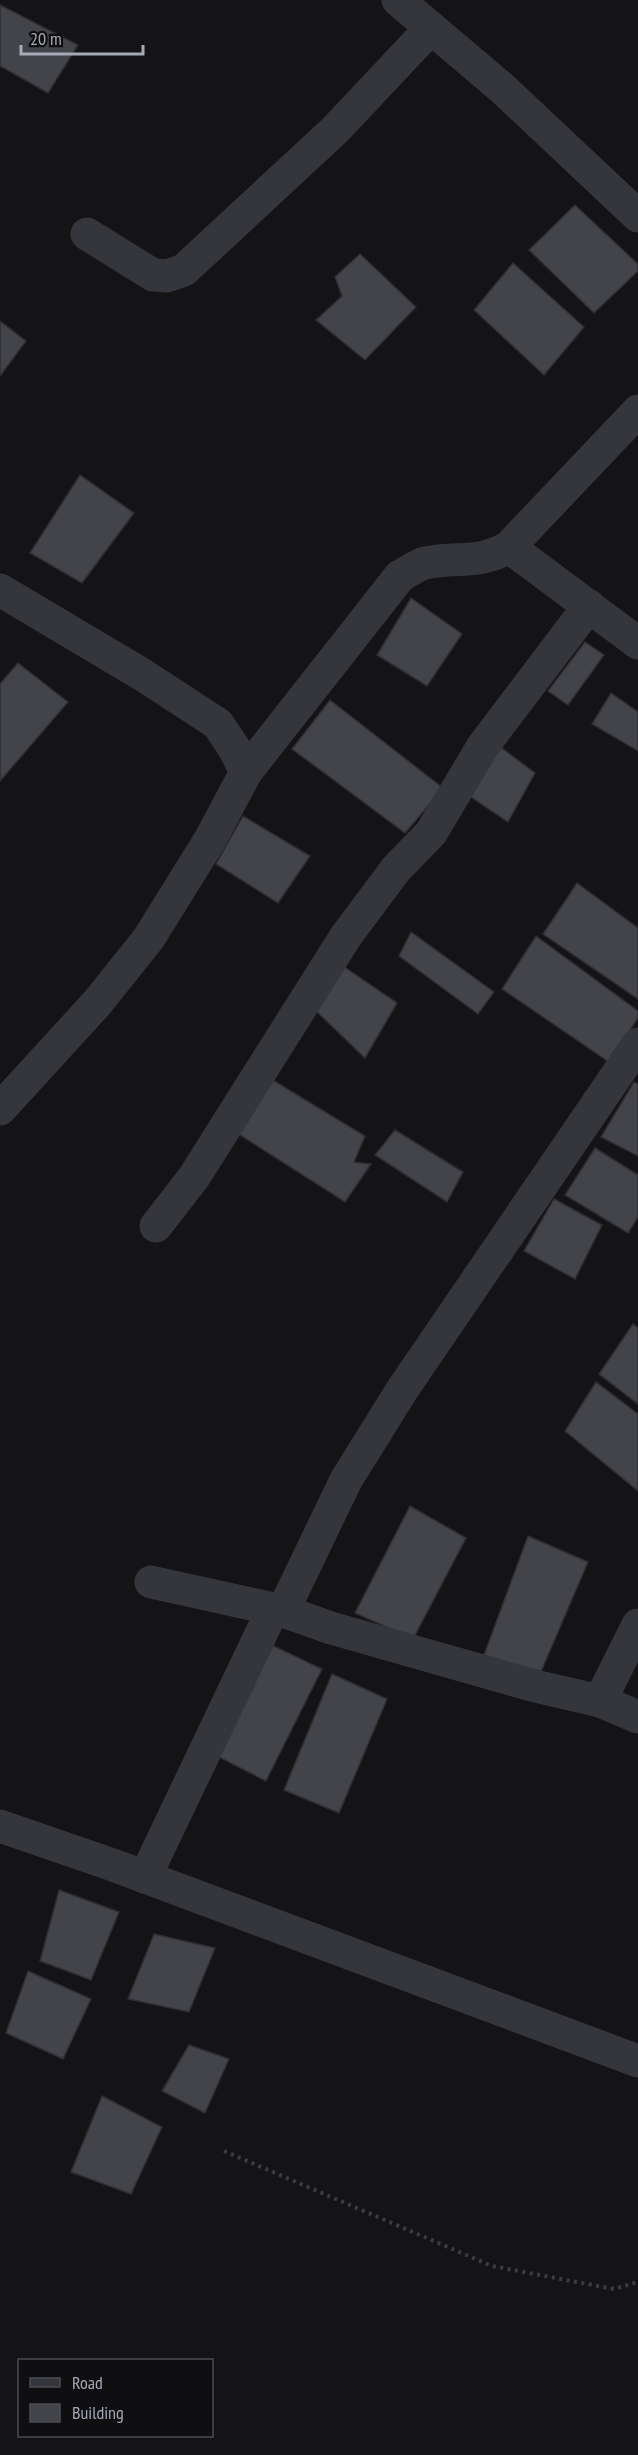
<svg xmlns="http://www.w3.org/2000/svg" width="638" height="2455" viewBox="0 0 638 2455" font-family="'PT Sans Narrow',sans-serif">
  <rect width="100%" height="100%" fill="#141416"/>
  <!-- building -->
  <g fill="#434449" stroke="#2f2e32" stroke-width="1.5">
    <path d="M 0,5 L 78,45 L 48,93 L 0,66 Z"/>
    <path d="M 575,205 L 638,264 L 638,271 L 594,313 L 529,250 Z"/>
    <path d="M 360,254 L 416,307 L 365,360 L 316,320 L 342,296 L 335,277 Z"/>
    <path d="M 513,263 L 584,327 L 544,375 L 474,310 Z"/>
    <path d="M 0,321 L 26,341 L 0,376 Z"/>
    <path d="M 80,475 L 134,513 L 82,583 L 30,553 Z"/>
    <path d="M 411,598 L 462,634 L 427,686 L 377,655 Z"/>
    <path d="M 585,642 L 604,655 L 568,705 L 548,691 Z"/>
    <path d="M 18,663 L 68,702 L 0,781 L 0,684 Z"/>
    <path d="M 611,693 L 638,712 L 638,751 L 592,724 Z"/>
    <path d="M 330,700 L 443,788 L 405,833 L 292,749 Z"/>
    <path d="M 499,746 L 535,773 L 508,822 L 465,793 Z"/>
    <path d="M 243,816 L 310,856 L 278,903 L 216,864 Z"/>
    <path d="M 577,883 L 638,928 L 638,999 L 543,934 Z"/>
    <path d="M 411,932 L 494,992 L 478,1014 L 399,956 Z"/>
    <path d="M 536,936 L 638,1011 L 638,1018 L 609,1062 L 502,989 Z"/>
    <path d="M 340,964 L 397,1003 L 365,1058 L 315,1010 Z"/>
    <path d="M 266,1076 L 365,1136 L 354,1162 L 371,1164 L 345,1202 L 237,1133 Z"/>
    <path d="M 634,1082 L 638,1084 L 638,1156 L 601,1137 Z"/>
    <path d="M 395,1130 L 463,1172 L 447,1202 L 375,1155 Z"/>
    <path d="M 595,1148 L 638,1175 L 638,1217 L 628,1233 L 565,1195 Z"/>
    <path d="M 554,1199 L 602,1225 L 575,1279 L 524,1251 Z"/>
    <path d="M 633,1324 L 638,1328 L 638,1404 L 599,1374 Z"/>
    <path d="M 596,1382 L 638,1414 L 638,1491 L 565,1431 Z"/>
    <path d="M 410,1506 L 466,1538 L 413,1639 L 355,1613 Z"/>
    <path d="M 528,1536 L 588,1562 L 537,1681 L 484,1655 Z"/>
    <path d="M 263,1641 L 322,1669 L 266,1781 L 213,1754 Z"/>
    <path d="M 332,1674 L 387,1699 L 339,1813 L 284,1790 Z"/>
    <path d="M 59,1890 L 119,1912 L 91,1980 L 40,1961 Z"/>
    <path d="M 154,1934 L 215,1948 L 189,2012 L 128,1999 Z"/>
    <path d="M 28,1971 L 91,1999 L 63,2059 L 6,2033 Z"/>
    <path d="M 189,2045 L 229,2059 L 205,2113 L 162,2091 Z"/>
    <path d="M 102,2096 L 162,2127 L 131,2194 L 71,2172 Z"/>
  </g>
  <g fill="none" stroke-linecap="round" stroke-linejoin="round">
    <!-- path -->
    <path stroke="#3b3d42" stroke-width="4" stroke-dasharray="3 4.5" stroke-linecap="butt" d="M 224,2151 L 492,2266 L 614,2289 L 638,2282"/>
    <!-- minor -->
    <g stroke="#35363b" stroke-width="33">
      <path d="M 398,0 L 503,89 L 638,216"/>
      <path d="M 87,234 L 153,275 L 167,276 L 184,270 L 335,130 L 431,28"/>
      <path d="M 509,547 L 638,643"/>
      <path d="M 0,590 L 143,675 L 218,724 L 234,748 L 246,772"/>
      <path d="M 0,1109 L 97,1003 L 149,938 L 211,838 L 246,772 L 400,576 C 408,572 417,565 425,563 C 458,556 478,565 509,547 L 638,411"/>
      <path d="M 156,1226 L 194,1177 L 346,936 L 396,869 L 431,833 L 483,746 L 589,606"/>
      <path d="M 151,1582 L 283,1611 L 331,1628 L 535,1686 L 600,1701 L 638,1717"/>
      <path d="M 283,1611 L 346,1480 L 402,1390 L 638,1044"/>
      <path d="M 600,1701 L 638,1625"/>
      <path d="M 0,1826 L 113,1865 L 638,2061"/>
      <path d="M 145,1877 L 273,1609"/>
    </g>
  </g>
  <!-- legend -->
  <rect x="18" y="2359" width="195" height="78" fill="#0f0f11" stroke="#4b4d53" stroke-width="1.5"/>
  <rect x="30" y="2378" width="30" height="9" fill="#35363b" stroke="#4b4d53" stroke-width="1.5"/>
  <text x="72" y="2389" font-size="18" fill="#a6aab6">Road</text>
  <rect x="30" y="2404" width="30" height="18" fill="#434449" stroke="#4b4d53" stroke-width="1.5"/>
  <text x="72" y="2419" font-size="18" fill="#a6aab6">Building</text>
  <!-- scale -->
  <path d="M21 45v9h122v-9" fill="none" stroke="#a6aab6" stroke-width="3"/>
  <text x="30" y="45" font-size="18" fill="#a6aab6" stroke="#0f0f11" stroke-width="4.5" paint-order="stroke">20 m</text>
</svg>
